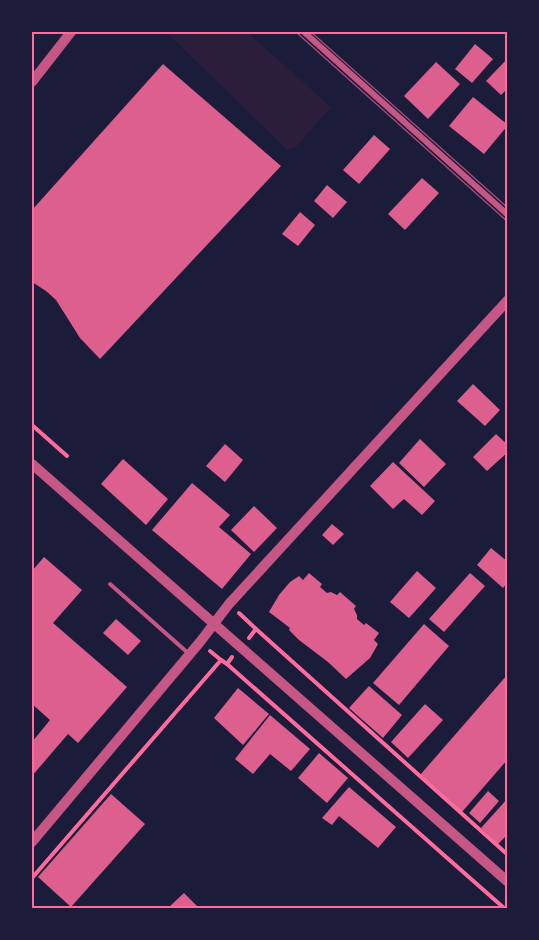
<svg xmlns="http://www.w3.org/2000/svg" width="539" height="940" viewBox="0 0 539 940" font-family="Commissioner,sans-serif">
  <rect width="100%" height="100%" fill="#1b1b3a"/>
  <!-- green -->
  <path fill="#2a1e3b" d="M 172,32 L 247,32 L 331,107 L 296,147 L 287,150 L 169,35 Z"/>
  <!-- building -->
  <g fill="#dd5f8e">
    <path d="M 475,44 L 493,59 L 472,83 L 455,69 Z"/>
    <path d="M 508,58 L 508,88 L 501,95 L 486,81 Z"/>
    <path d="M 436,62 L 460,84 L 428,119 L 404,96 Z"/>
    <path d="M 163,64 L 281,166 L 100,359 L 80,338 L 56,300 L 46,291 L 32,282 L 32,210 Z"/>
    <path d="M 473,97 L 508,125 L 484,154 L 449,126 Z"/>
    <path d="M 374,135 L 390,149 L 359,184 L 343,170 Z"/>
    <path d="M 422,178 L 439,193 L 405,230 L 388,214 Z"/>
    <path d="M 327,185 L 347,202 L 333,218 L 314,201 Z"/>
    <path d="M 300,212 L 315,225 L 298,246 L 282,234 Z"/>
    <path d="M 473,384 L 500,410 L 485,426 L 457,401 Z"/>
    <path d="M 496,434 L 508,445 L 508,452 L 487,471 L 473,457 Z"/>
    <path d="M 420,439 L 446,464 L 424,487 L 399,463 Z"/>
    <path d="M 225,444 L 243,460 L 225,482 L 206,466 Z"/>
    <path d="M 123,459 L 168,499 L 146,525 L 101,484 Z"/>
    <path d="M 393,462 L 435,501 L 422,515 L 404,499 L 393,509 L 370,486 Z"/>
    <path d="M 192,483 L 230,515 L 219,527 L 251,554 L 222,589 L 152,530 Z"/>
    <path d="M 254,506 L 277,528 L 254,552 L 231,530 Z"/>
    <path d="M 332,524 L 344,534 L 333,545 L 322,535 Z"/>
    <path d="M 491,548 L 508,562 L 508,582 L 503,588 L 477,565 Z"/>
    <path d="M 44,557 L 82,590 L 53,623 L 127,687 L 78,743 L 68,734 L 32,776 L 32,742 L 50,720 L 32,704 L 32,571 Z"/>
    <path d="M 417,571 L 436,588 L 409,618 L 390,602 Z"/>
    <path d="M 309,573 L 322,584 L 320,587 L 327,593 L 331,592 L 337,595 L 340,592 L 356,606 L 354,609 L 357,615 L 357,619 L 364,625 L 366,623 L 379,633 L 374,640 L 378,644 L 370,658 L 346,679 L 328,662 L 299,640 L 289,630 L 290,628 L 269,612 L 279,595 L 290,582 L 299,576 L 303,580 Z"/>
    <path d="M 470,573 L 485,586 L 444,632 L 429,619 Z"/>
    <path d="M 116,619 L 141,641 L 128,655 L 103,633 Z"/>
    <path d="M 424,624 L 449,646 L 399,705 L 373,683 Z"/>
    <path d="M 508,674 L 508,759 L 462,812 L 420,775 Z"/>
    <path d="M 369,686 L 402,715 L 383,738 L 349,708 Z"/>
    <path d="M 238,688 L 269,714 L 243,745 L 214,718 Z"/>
    <path d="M 425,704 L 443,720 L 408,758 L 391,742 Z"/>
    <path d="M 270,715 L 310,749 L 291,771 L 270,754 L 253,774 L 235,759 Z"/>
    <path d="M 319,753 L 348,778 L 327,803 L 298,778 Z"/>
    <path d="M 349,787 L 396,827 L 378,848 L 339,816 L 332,825 L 322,818 Z"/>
    <path d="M 488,791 L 499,801 L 480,823 L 469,813 Z"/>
    <path d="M 111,794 L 145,824 L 71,907 L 38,877 Z"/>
    <path d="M 508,798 L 508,834 L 498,844 L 481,828 Z"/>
    <path d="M 184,893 L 199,908 L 168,908 Z"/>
  </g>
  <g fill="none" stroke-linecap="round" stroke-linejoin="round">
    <!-- path -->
    <g stroke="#ff6b9d" stroke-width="4">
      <path d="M 32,425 L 67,456"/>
      <path d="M 239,613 L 256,629 L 249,638"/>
      <path d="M 256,629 L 508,855"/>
      <path d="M 210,651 L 221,660"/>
      <path d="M 227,664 L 504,908"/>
      <path d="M 32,878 L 221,660 L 227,664 L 232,657"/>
    </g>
    <!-- service -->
    <path stroke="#c65784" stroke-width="4" d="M 110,584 L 188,653"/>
    <!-- minor -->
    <path stroke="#c65784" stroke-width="6" d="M 304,32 L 508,215"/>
    <!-- tertiary -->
    <g stroke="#c65784" stroke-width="10">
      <path d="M 32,82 L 71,32"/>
      <path d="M 32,464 L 508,882"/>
      <path d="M 32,842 L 200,642 L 229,604 L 508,300"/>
    </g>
    <!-- tram -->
    <g stroke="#a44b75" stroke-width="1.5">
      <path d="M 296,32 L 508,222"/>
      <path d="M 311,32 L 508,208"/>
    </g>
  </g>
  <!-- border -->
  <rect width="539" height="940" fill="none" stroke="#1b1b3a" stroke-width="66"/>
  <rect x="33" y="33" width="473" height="874" fill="none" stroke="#ff6b9d" stroke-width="2"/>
</svg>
